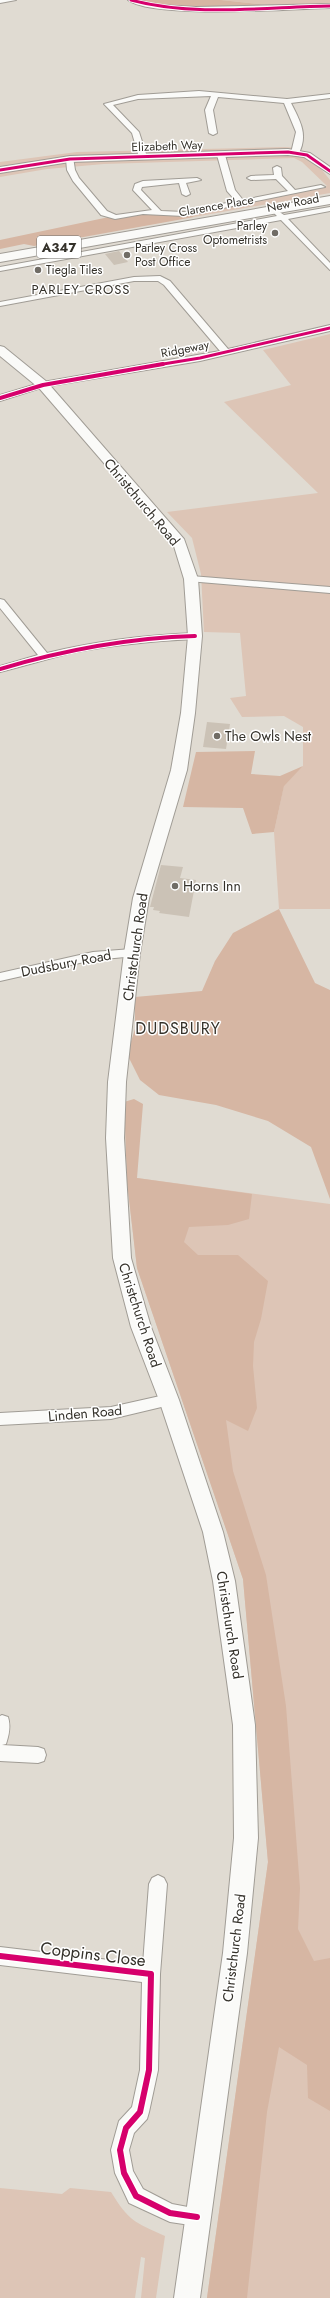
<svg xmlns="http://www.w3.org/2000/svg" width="330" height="2298" viewBox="0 0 330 2298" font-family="Jost,sans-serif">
  <rect width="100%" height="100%" fill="#e0dbd2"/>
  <!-- green -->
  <g fill="#ddc5b6">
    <path d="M 221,0 L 330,0 L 330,6 L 276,6 Z"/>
    <path d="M 285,147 L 298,148 L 296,153 L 302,154 L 318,165 L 330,180 L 330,193 L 194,217 L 189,213 L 327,186 L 302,162 L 294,158 L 104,164 L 47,169 L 0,177 L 0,162 L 77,152 Z"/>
    <path d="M 330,334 L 330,909 L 279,909 L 274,832 L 284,785 L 303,766 L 303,727 L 284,716 L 242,717 L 230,698 L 246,696 L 240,633 L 204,632 L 201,574 L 192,538 L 167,512 L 318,493 L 224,402 L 291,385 L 263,350 Z"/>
    <path d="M 137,1178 L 330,1204 L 330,2298 L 207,2298 L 268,1862 L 243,1579 L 137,1268 L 127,1182 Z"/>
    <path d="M 0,2188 L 62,2194 L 70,2188 L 111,2192 C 129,2221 134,2222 165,2236 L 156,2298 L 141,2298 L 145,2258 L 141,2257 L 135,2298 L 0,2298 Z"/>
  </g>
  <!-- forest -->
  <g fill="#d6b6a3">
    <path d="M 131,0 L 221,0 L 276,6 C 227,8 178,13 131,0 Z"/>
    <path d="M 143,212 L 189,213 L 194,217 L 34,246 L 24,244 L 0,249 L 0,240 L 109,217 Z"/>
    <path d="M 255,751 L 251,774 L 280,776 L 303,766 L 284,786 L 274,832 L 252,834 L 243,808 L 183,807 L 196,752 Z"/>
    <path d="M 279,909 L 315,983 L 330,990 L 330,1199 L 311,1147 L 268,1121 L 216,1105 L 159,1095 L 140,1080 L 127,1054 L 135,1029 L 135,997 L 202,991 L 215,961 L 233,933 Z"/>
    <path d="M 134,1099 L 143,1104 L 137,1178 L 252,1194 L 249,1219 L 228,1225 L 189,1227 L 184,1242 L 198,1255 L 238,1255 L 268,1281 L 261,1319 L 254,1342 L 253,1366 L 257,1408 L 248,1431 L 226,1420 L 233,1471 L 266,1575 L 286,1706 L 300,1888 L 298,1929 L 314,1961 L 330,1958 L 330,2111 L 308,2098 L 307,2065 L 279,2047 L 267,2112 L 247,2298 L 207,2298 L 268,1862 L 243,1579 L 137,1268 L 127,1182 L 124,1102 Z"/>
  </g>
  <!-- building -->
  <g fill="#cbc2b6">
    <path d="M 119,251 L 128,262 L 114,265 L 105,254 Z"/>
    <path d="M 207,722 L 230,724 L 226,749 L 203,747 Z"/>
    <path d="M 161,865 L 183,867 L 180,878 L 196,880 L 189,917 L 159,913 L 160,911 L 153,910 L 154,907 L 150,907 Z"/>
  </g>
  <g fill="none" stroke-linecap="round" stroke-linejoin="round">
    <defs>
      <g id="minor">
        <path d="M 0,0 L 16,0 L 0,3 Z"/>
        <path d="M 128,0 L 138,0 L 157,5 L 196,7 L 330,4 L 330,8 C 293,9 152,19 128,0 Z"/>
        <path d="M 199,91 L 287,99 L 330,94 L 330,98 L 291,103 C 300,121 309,135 298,155 L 295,155 L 291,153 L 296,132 L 284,103 L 218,97 L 213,110 L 217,133 L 213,135 L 209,133 L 205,110 L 211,96 L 138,99 L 113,105 L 139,132 L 147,157 L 143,159 L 139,157 L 132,133 L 104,104 L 138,95 Z"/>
        <path d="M 221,153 L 225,155 L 235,190 L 243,200 L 288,191 L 276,179 L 251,180 L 247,178 L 251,176 L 274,175 L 273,168 L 277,166 L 281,168 L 282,176 L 295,190 L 321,185 L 325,187 L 184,216 L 143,214 L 115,219 L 101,215 L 73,181 L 67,170 L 66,159 L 73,157 L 75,170 L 79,178 L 107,211 L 116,215 L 152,210 L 133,190 L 135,184 L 143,181 L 197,178 L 201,180 L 186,183 L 190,194 L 186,196 L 182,194 L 179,183 L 142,187 L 141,190 L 161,211 L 184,212 L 236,201 L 227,191 L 217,155 Z"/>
        <path d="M 330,207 L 330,211 L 288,219 L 330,263 L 330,270 L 281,220 L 0,271 L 0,267 L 277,216 L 274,213 L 278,211 L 284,215 Z"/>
        <path d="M 160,276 L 170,281 L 228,349 L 330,325 L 330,331 L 200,361 L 44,387 L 0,401 L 0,395 L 43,382 L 220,351 L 164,285 L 158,281 L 134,281 L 0,306 L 0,302 L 134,277 Z"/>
        <path d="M 191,576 L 330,587 L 330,593 L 188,581 L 188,577 Z"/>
        <path d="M 0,599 L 4,600 L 47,653 C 96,641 145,635 195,633 L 200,636 L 195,639 C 153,641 112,645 71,653 C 47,659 24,666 0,672 L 0,666 L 38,655 L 0,608 Z"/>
        <path d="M 132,949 L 138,953 L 136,956 L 93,960 L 0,981 L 0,973 L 93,952 Z"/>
        <path d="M 169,1394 L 174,1396 L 176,1400 L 174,1404 L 111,1419 L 0,1425 L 0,1413 L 111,1407 Z"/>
        <path d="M 2,1715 L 8,1717 C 11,1726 9,1735 6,1744 L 2,1745 L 38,1747 L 44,1749 L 46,1755 L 44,1761 L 38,1763 L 0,1761 L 0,1716 Z"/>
        <path d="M 158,1875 L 164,1878 L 167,1884 L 160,1974 L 158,2070 L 149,2112 L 147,2119 L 134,2133 L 129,2150 L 133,2171 L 143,2189 L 172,2204 L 204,2210 L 206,2217 L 204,2224 L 197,2226 L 170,2222 L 129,2203 L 115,2173 L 111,2150 L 119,2121 L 132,2107 L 140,2070 L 142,1982 L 0,1965 L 0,1947 L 143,1964 L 149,1884 L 152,1878 Z"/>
      </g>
      <path id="tertiary" d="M 288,149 L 310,153 L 330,167 L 330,174 L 304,157 L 288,155 L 70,162 L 0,173 L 0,167 L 70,156 Z"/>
      <path id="secondary" d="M 0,346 L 4,347 L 47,382 L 184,539 L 198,579 L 202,636 L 195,713 L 187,770 L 149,898 L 140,953 L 126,1082 L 124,1138 L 131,1258 L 151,1327 L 179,1400 L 223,1532 L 235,1581 L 255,1725 L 258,1838 L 247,1953 L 200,2298 L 174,2298 L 223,1953 L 234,1838 L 233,1725 L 213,1581 L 203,1532 L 159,1400 L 131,1327 L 113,1258 L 106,1138 L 108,1082 L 124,953 L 133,898 L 171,770 L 181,713 L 188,636 L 184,579 L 173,543 L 39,388 L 0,356 Z"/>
      <path id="primary" d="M 330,196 L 330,204 L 0,262 L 0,254 Z"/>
    </defs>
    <!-- minor casing -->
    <use href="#minor" stroke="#a09c95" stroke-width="2"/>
    <!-- tertiary casing -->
    <use href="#tertiary" stroke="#a09c95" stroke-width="2"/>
    <!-- secondary casing -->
    <use href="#secondary" stroke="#a09c95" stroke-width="2"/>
    <!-- primary casing -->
    <use href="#primary" stroke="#a09c95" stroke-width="2"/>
    <!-- minor -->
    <use href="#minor" fill="#fafaf8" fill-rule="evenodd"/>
    <!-- tertiary -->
    <use href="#tertiary" fill="#fafaf8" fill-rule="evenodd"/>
    <!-- secondary -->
    <use href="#secondary" fill="#fafaf8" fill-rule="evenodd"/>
    <!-- primary -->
    <use href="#primary" fill="#fafaf8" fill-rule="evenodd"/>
    <defs>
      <g id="cycleway-far2">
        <path d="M 131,0 C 193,17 266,7 330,6"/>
        <path d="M 0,170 L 70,159 L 288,152 L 307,155 L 330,171"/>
        <path d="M 157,365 L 200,358 L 330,328"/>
      </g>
      <g id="cycleway-far1">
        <path d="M 0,398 L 43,385 L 163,364"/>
        <path d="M 0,669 C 64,650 128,638 195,636"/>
      </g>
      <path id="cycleway" d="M 0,1956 L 151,1974 L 149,2070 L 140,2112 L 126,2128 L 120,2150 L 124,2173 L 136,2196 L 170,2213 L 197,2217"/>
    </defs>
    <!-- cycleway-far2 casing -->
    <use href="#cycleway-far2" stroke="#fff" stroke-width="4.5"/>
    <!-- cycleway-far1 casing -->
    <use href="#cycleway-far1" stroke="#fff" stroke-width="6"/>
    <!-- cycleway casing -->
    <use href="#cycleway" stroke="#fff" stroke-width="9"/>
    <!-- cycleway-far2 -->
    <use href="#cycleway-far2" stroke="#d6006c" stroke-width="3"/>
    <!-- cycleway-far1 -->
    <use href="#cycleway-far1" stroke="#d6006c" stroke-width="4"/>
    <!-- cycleway -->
    <use href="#cycleway" stroke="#d6006c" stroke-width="6"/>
  </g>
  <!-- markers -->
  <g fill="#706c65" stroke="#fff" stroke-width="1.5">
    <circle cx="275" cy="233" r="4"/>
    <circle cx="127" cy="255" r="4"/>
    <circle cx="38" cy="270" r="4"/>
    <circle cx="217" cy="736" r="4"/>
    <circle cx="175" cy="886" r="4"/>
  </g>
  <g text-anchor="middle" stroke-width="3" stroke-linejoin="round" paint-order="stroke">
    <!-- far-street labels -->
    <g font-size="12" fill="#34312a" stroke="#fff">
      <text transform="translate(167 146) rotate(-2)" y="4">Elizabeth Way</text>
      <text transform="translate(293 203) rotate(-11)" y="4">New Road</text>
      <text transform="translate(216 206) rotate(-10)" y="4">Clarence Place</text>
      <text transform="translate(185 349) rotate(-11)" y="4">Ridgeway</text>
    </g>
    <!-- far-poi labels -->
    <g font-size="12" fill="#34312a" stroke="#fff" text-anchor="start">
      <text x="267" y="230" text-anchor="end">Parley<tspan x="267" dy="14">Optometrists</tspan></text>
      <text x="135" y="252">Parley Cross<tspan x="135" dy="14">Post Office</tspan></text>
      <text x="46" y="274">Tiegla Tiles</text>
    </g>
    <!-- shield labels -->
    <rect fill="#fff" stroke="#716f6a" stroke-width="1" x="37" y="236" width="44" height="22" rx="3"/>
    <g font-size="13" font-weight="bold" fill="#34312a">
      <text x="59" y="252">A347</text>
    </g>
    <!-- far-quarter labels -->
    <g font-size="13" letter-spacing="1" fill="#34312a" stroke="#fff">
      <text x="81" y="294">PARLEY CROSS</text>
    </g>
    <!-- street labels -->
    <g font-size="14" fill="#34312a" stroke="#fff">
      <text transform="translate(142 502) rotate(50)" y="5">Christchurch Road</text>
      <text transform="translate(135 947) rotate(-82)" y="5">Christchurch Road</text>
      <text transform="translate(66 963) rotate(-11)" y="5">Dudsbury Road</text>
      <text transform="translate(140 1315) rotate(72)" y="5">Christchurch Road</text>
      <text transform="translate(85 1413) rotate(-5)" y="5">Linden Road</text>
      <text transform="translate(230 1625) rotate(81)" y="5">Christchurch Road</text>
      <text transform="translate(234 1948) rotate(-83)" y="5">Christchurch Road</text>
    </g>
    <!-- poi labels -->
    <g font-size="14" fill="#34312a" stroke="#fff" text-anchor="start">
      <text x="225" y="741">The Owls Nest</text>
      <text x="183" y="891">Horns Inn</text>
    </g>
    <!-- quarter labels -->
    <g font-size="16" letter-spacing="1" fill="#34312a" stroke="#fff">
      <text x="178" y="1034">DUDSBURY</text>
    </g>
    <!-- near-street labels -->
    <g font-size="17" fill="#34312a" stroke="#fff">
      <text transform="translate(93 1954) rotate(7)" y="6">Coppins Close</text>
    </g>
  </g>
</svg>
